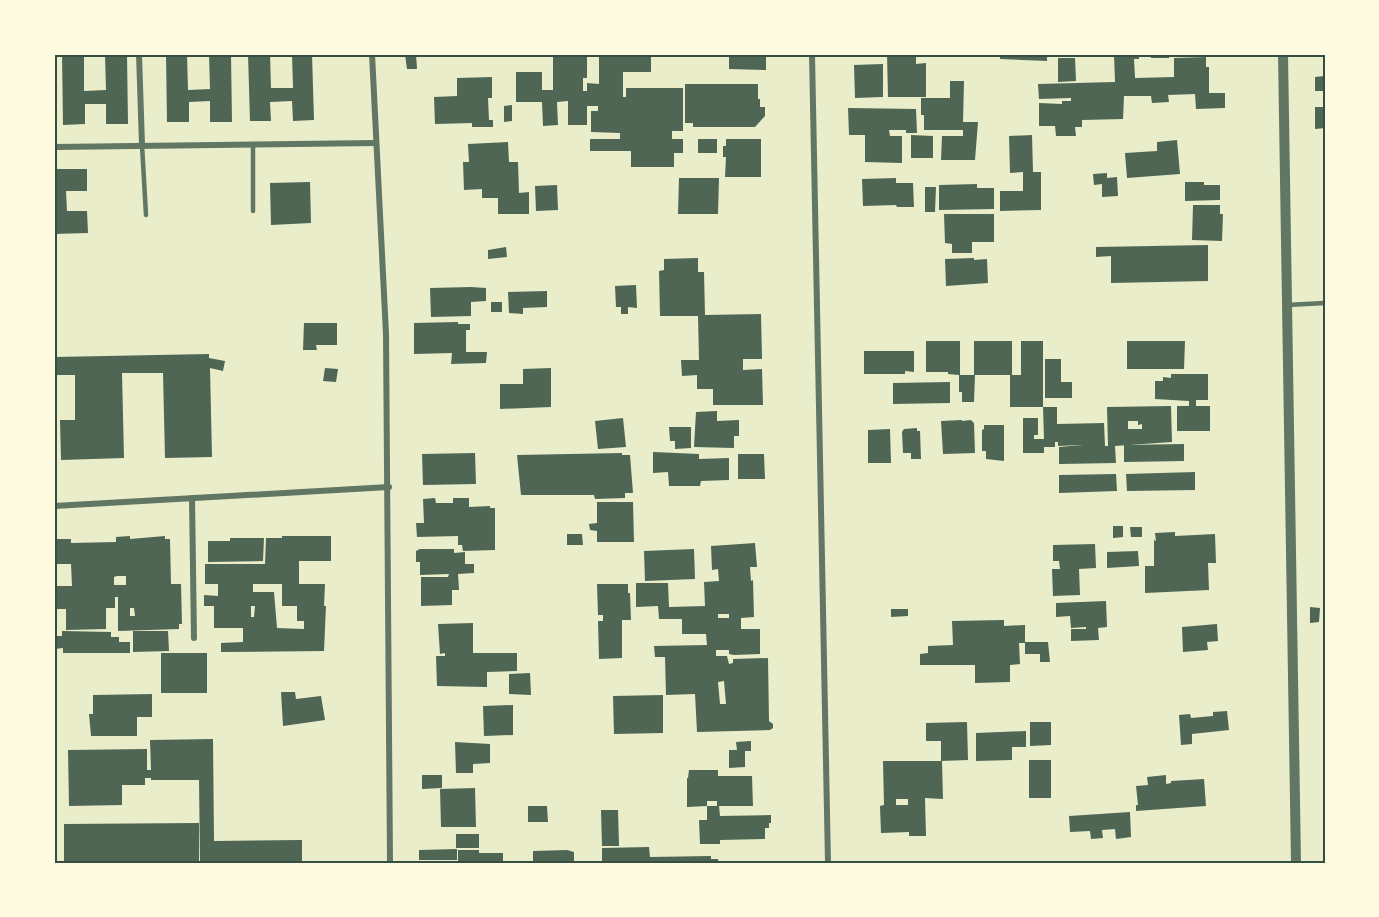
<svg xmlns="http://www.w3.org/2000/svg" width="1379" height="917" viewBox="0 0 1379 917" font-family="Bitter,serif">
  <rect width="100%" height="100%" fill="#e9edc9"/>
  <!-- building -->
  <g fill="#4f6655" fill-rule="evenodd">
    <path d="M 62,54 L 84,54 L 84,91 L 106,90 L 105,54 L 127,54 L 128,124 L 106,124 L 106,104 L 85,104 L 85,124 L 63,125 Z"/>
    <path d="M 166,54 L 187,54 L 188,90 L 210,89 L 209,54 L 231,54 L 232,122 L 210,122 L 210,101 L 189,102 L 189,122 L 167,122 Z"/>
    <path d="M 248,54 L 270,54 L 271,88 L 293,88 L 292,54 L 312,54 L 314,120 L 293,121 L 292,101 L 270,102 L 271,121 L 250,121 Z"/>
    <path d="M 405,54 L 416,54 L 417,69 L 407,69 Z"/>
    <path d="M 553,54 L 587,55 L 587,78 L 583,78 L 583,91 L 587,91 L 587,83 L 599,84 L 599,54 L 651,54 L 651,72 L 623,72 L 623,97 L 626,97 L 626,88 L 683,88 L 683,131 L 672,131 L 672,139 L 683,139 L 683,153 L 674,153 L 674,167 L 631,167 L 631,151 L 590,151 L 590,139 L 620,139 L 620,133 L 591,132 L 591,111 L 598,111 L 598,106 L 587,106 L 587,125 L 568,125 L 568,101 L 557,102 L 558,125 L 543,126 L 542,102 L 516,102 L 516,72 L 542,72 L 542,90 L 553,90 Z"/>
    <path d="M 729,54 L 766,54 L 766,70 L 729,69 Z"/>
    <path d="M 887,54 L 921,54 L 921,57 L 916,57 L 916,64 L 926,63 L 926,97 L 888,97 Z"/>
    <path d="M 1000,54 L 1047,54 L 1047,61 L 1000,59 Z"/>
    <path d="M 1114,54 L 1139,54 L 1139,59 L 1134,59 L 1135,78 L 1174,77 L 1174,58 L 1206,57 L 1206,67 L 1209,67 L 1209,93 L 1225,93 L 1225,108 L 1196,109 L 1195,94 L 1168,95 L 1169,102 L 1152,103 L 1151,96 L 1124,96 L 1123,119 L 1082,120 L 1082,127 L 1075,127 L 1076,136 L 1056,136 L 1055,126 L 1039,126 L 1039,103 L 1062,104 L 1062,101 L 1071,101 L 1071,98 L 1039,99 L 1038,84 L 1115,82 Z"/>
    <rect x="1151" y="54" width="18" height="4"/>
    <path d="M 1058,58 L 1075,58 L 1076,81 L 1058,82 Z"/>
    <path d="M 883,64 L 883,97 L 855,98 L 854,65 Z"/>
    <path d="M 1325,76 L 1325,91 L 1315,91 L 1315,77 Z"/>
    <path d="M 492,77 L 492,98 L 488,98 L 489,120 L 493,120 L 493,127 L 472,127 L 472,123 L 435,124 L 434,97 L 457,96 L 457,78 Z"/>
    <path d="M 950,81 L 964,81 L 963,122 L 978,122 L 975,160 L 941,160 L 942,136 L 963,136 L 963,130 L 924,130 L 924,115 L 921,115 L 921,98 L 950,98 Z"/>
    <path d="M 685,84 L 758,84 L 758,99 L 760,99 L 760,107 L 765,107 L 765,116 L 755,127 L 693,127 L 693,123 L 685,123 Z"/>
    <path d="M 512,105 L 512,121 L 504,122 L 504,106 Z"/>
    <path d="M 1315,107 L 1325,107 L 1325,128 L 1315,129 Z"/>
    <path d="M 848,108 L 916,109 L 917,133 L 906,133 L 906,130 L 889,130 L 890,136 L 902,136 L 902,163 L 865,162 L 865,135 L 849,135 Z"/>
    <path d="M 911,135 L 933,136 L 933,158 L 911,158 Z"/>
    <path d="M 1032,135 L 1033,172 L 1041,172 L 1041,210 L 1000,211 L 1000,191 L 1023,191 L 1023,172 L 1010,173 L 1009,136 Z"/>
    <rect x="698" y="139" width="19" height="14"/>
    <path d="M 726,139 L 761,139 L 761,177 L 725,177 L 726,157 L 723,157 L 723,146 L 726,146 Z"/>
    <path d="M 1177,140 L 1180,174 L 1127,178 L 1125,153 L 1157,151 L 1157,142 Z"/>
    <path d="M 508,142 L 509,162 L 518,162 L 519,193 L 529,192 L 529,214 L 498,214 L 498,198 L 482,198 L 482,189 L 464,190 L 463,162 L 469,162 L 468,144 Z"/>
    <path d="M 54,169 L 87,169 L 87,191 L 66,191 L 67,211 L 87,211 L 88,233 L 54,234 Z"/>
    <path d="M 1107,173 L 1107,178 L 1117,177 L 1118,196 L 1102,197 L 1102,184 L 1094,185 L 1093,174 Z"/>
    <path d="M 679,178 L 719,178 L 718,214 L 678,214 Z"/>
    <path d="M 896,178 L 896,183 L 913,183 L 914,207 L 897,207 L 896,205 L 863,206 L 862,179 Z"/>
    <path d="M 310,182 L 311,223 L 271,225 L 270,183 Z"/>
    <path d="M 1185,182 L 1204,182 L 1204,185 L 1220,185 L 1220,200 L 1185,201 Z"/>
    <path d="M 977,184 L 977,188 L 994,188 L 994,209 L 939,210 L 939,185 Z"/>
    <path d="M 557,185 L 558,210 L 536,211 L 535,186 Z"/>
    <path d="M 925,187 L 936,187 L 935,212 L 925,212 Z"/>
    <path d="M 1193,205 L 1220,205 L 1220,214 L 1223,214 L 1222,241 L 1192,240 Z"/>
    <path d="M 944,214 L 994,214 L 994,242 L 972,242 L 972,253 L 952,253 L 952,244 L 945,243 Z"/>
    <path d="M 1208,245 L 1208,281 L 1111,283 L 1111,256 L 1096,257 L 1096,247 Z"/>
    <path d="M 506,247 L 507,257 L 488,259 L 488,250 Z"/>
    <path d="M 698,258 L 698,272 L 704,272 L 705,315 L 761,314 L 762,359 L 743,359 L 743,370 L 762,369 L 763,405 L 713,405 L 713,389 L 697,389 L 697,375 L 682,376 L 681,360 L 699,360 L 698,316 L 660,316 L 659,271 L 664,270 L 664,259 Z"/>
    <path d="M 974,258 L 974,260 L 987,259 L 988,283 L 946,286 L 945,259 Z"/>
    <path d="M 636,285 L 637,308 L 628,307 L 628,314 L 621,314 L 621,307 L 616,307 L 615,286 Z"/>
    <path d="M 471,287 L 486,288 L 486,301 L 471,302 L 471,316 L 431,317 L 430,288 Z"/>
    <path d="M 547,291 L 547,307 L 523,308 L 523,314 L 509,313 L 508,292 Z"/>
    <rect x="491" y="302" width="11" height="10"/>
    <path d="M 458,322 L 458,324 L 470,324 L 470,330 L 466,330 L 466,352 L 487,352 L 486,363 L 451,364 L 452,353 L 414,354 L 414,323 Z"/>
    <path d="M 304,323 L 337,323 L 337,345 L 316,345 L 317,350 L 303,350 Z"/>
    <path d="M 926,341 L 960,341 L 960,375 L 975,375 L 974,402 L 962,402 L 962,392 L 959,392 L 959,375 L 948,374 L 948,372 L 926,372 Z"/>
    <path d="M 974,341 L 1012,341 L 1012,375 L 1021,375 L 1021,341 L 1043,341 L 1043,407 L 1010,407 L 1010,375 L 974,375 Z"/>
    <path d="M 1127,341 L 1185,341 L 1184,369 L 1127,369 Z"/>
    <path d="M 864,351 L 914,351 L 914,372 L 905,371 L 905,374 L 864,374 Z"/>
    <path d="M 209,354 L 209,358 L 225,361 L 223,371 L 210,368 L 212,457 L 165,458 L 163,373 L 122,373 L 124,458 L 61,460 L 60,420 L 75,420 L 75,375 L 54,375 L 54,357 Z"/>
    <path d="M 1045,359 L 1061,359 L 1061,382 L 1072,382 L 1072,398 L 1045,398 Z"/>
    <path d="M 325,368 L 338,369 L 336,382 L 323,381 Z"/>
    <path d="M 551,368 L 551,407 L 500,409 L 500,384 L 523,384 L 523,369 Z"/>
    <path d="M 1171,374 L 1208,374 L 1208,400 L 1196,400 L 1196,406 L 1210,406 L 1210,431 L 1177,431 L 1177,406 L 1189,406 L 1189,401 L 1155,399 L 1155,381 L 1163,381 L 1163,377 L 1171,378 Z"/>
    <path d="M 950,382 L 950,403 L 893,404 L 893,383 Z"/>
    <path d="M 1171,406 L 1172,442 L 1115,446 L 1116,463 L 1059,464 L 1059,447 L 1083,445 L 1058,446 L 1058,442 L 1055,442 L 1055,447 L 1044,447 L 1044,453 L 1023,453 L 1023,418 L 1038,418 L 1038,435 L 1034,435 L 1034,439 L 1044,439 L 1043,407 L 1057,407 L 1057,424 L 1104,423 L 1105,446 L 1108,446 L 1107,407 ZM 1128,421 L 1138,421 L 1138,425 L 1142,424 L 1142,429 L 1128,429 Z"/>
    <path d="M 717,411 L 717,421 L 739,420 L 739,436 L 734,436 L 734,448 L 694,447 L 696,412 Z"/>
    <path d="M 623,418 L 626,447 L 598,449 L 595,421 Z"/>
    <path d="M 962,420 L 962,421 L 971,420 L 974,423 L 975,453 L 943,454 L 941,421 Z"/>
    <path d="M 984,425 L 1004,425 L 1004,461 L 986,459 L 986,451 L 982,451 L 982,430 L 984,429 Z"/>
    <path d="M 669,427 L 691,427 L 691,448 L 675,449 L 675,441 L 670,441 Z"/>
    <path d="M 917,428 L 917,431 L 920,431 L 921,459 L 911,459 L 911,453 L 903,453 L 902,432 L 904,429 Z"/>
    <path d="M 890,429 L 891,463 L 868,463 L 868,430 Z"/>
    <path d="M 1184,444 L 1184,461 L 1124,462 L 1124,445 Z"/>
    <path d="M 653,452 L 699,454 L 699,459 L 729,458 L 729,480 L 701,481 L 700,486 L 669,486 L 668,472 L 653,473 Z"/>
    <path d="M 475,453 L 476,484 L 423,485 L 422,454 Z"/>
    <path d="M 622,453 L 622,455 L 630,455 L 633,493 L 625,493 L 625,498 L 595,499 L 594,495 L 521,495 L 517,455 Z"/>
    <path d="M 738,454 L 764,454 L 765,479 L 738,479 Z"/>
    <path d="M 1195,472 L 1195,490 L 1127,491 L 1126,474 Z"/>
    <path d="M 1116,474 L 1117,491 L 1059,493 L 1059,475 Z"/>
    <path d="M 435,498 L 436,503 L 453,503 L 453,498 L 469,498 L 469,507 L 490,506 L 490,508 L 495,508 L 495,550 L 463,551 L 462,545 L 458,545 L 458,536 L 417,537 L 416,523 L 424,523 L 423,499 Z"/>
    <path d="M 597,502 L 633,502 L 634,542 L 597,542 L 597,531 L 590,530 L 589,524 L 597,523 Z"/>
    <path d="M 1113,526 L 1123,526 L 1123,537 L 1113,538 Z"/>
    <path d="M 1130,527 L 1142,527 L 1142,537 L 1131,537 Z"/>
    <path d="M 1175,532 L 1175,536 L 1215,534 L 1216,563 L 1208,563 L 1209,590 L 1145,593 L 1145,566 L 1154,566 L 1154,540 L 1156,541 L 1155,533 Z"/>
    <path d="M 567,534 L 582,534 L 583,545 L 567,545 Z"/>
    <path d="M 130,536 L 130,539 L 165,536 L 165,539 L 170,539 L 171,584 L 181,584 L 182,624 L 179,624 L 179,629 L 118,631 L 118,597 L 115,597 L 115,608 L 106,608 L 106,629 L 66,630 L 66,609 L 54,609 L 54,586 L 72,586 L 71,564 L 54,564 L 54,539 L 71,539 L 71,543 L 116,542 L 116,537 ZM 117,576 L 126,576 L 126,585 L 114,585 L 114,577 ZM 130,608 L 134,608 L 135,616 L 130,616 Z"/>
    <path d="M 282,536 L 331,536 L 331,561 L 299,561 L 299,584 L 325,584 L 324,606 L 326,606 L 324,651 L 221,652 L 221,643 L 243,642 L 243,628 L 214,628 L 214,606 L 204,606 L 204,595 L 218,596 L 218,584 L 205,584 L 205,564 L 265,564 L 266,538 L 282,538 ZM 253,584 L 282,584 L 282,606 L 297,606 L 297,621 L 304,621 L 304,629 L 277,628 L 274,592 L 253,592 ZM 251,606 L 255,606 L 254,617 L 251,617 Z"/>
    <path d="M 230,538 L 264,538 L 263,561 L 208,562 L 208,541 L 230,541 Z"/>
    <path d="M 755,543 L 757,567 L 750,567 L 751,581 L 753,580 L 754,617 L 741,618 L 741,629 L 760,629 L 760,654 L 734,655 L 729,654 L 729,650 L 716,650 L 716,656 L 727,656 L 729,664 L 733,663 L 733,659 L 768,658 L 769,721 L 773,724 L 773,728 L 770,730 L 697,732 L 695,694 L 666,695 L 665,657 L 655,657 L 654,646 L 707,645 L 706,634 L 682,634 L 682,619 L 659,619 L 658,606 L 636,607 L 636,583 L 668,583 L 669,607 L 705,606 L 704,582 L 719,581 L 718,569 L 712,570 L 711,546 ZM 718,614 L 729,614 L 729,618 L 718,618 ZM 724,681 L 726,704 L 720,704 L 718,682 Z"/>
    <path d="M 1095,544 L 1096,568 L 1079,569 L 1080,595 L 1053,596 L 1052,569 L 1060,569 L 1059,561 L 1053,561 L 1053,545 Z"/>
    <path d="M 420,549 L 454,549 L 454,553 L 465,552 L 465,564 L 474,564 L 474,573 L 458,574 L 459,590 L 452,590 L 452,605 L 421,606 L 421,577 L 448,577 L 449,574 L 420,575 L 420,562 L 416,562 L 416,551 Z"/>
    <path d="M 694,549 L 695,579 L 645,581 L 644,551 Z"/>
    <path d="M 1138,551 L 1139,566 L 1107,568 L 1107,552 Z"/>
    <path d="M 597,584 L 628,584 L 628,593 L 630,593 L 631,620 L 622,620 L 622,658 L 599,659 L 598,621 L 603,621 L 603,615 L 598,615 Z"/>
    <path d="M 1106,601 L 1107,627 L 1098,628 L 1099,640 L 1071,641 L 1071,629 L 1086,629 L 1086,627 L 1071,628 L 1070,616 L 1056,617 L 1056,603 Z"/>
    <path d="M 1310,607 L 1320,608 L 1319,622 L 1310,623 Z"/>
    <path d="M 891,609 L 908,609 L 908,616 L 891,617 Z"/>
    <path d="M 1004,620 L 1004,626 L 1025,625 L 1025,642 L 1048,642 L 1050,662 L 1040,662 L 1040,654 L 1025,654 L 1025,643 L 1019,643 L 1020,664 L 1010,665 L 1010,682 L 975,683 L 975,665 L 920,665 L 920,654 L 928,653 L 928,646 L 953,645 L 952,621 Z"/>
    <path d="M 473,623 L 473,653 L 517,653 L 517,671 L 487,672 L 487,687 L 437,686 L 436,656 L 445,656 L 445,653 L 440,654 L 438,624 Z"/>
    <path d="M 1217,624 L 1218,641 L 1207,642 L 1208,650 L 1183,652 L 1182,627 Z"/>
    <path d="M 62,631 L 111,632 L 111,637 L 119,637 L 119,642 L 130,642 L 130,653 L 63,653 L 63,648 L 54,649 L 54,636 L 62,636 Z"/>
    <path d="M 133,631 L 168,631 L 169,651 L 133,652 Z"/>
    <rect x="161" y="653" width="46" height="40"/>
    <path d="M 530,673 L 531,695 L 509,694 L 509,674 Z"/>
    <path d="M 281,692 L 295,692 L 296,699 L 321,696 L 325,720 L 283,726 Z"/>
    <path d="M 152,694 L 152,717 L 137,717 L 137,736 L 91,736 L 89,714 L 93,714 L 93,695 Z"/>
    <path d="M 663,695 L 663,733 L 614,734 L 613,696 Z"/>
    <path d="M 513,705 L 513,735 L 484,736 L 483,706 Z"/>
    <path d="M 1227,711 L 1229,730 L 1192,734 L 1192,744 L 1181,745 L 1179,715 L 1190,714 L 1191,718 L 1213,716 L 1213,712 Z"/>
    <path d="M 967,722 L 968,760 L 941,761 L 941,741 L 926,741 L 926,723 Z"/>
    <path d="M 1030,722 L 1051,722 L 1051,745 L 1030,746 Z"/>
    <path d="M 1026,731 L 1026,747 L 1012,747 L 1012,760 L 976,761 L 976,733 Z"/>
    <path d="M 213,739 L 214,841 L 302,840 L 302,863 L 200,863 L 199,780 L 151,780 L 151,778 L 145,778 L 145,785 L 122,785 L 122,805 L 69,806 L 68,750 L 147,749 L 147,770 L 151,770 L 150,740 Z"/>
    <path d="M 751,741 L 751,751 L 745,751 L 745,767 L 729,768 L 729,750 L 737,750 L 736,742 Z"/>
    <path d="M 455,742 L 490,744 L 490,763 L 473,764 L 473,773 L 456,773 Z"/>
    <rect x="1029" y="760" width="22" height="38"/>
    <path d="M 883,761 L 942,761 L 943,799 L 925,798 L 926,836 L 909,836 L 909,832 L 881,833 L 880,806 L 884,805 ZM 896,799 L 908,799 L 908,805 L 896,805 Z"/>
    <path d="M 689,770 L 718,770 L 718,776 L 752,776 L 753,806 L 719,806 L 720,816 L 771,815 L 771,823 L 769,823 L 769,828 L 765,828 L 765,839 L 720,840 L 720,844 L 700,844 L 699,820 L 707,820 L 707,806 L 717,806 L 717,801 L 707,801 L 707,806 L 687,807 L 687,778 L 688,778 Z"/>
    <path d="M 422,775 L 442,775 L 442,788 L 422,789 Z"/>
    <path d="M 1166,775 L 1166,784 L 1171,783 L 1171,781 L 1204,779 L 1206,806 L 1136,811 L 1136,805 L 1138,805 L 1136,786 L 1148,785 L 1147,777 Z"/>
    <path d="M 475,788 L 476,827 L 441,827 L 440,789 Z"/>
    <path d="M 528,806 L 547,806 L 548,822 L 528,822 Z"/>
    <path d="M 601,810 L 618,810 L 619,846 L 602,846 Z"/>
    <path d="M 1130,812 L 1131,837 L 1116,839 L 1115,829 L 1102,830 L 1103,838 L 1091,839 L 1090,831 L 1070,832 L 1069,816 Z"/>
    <path d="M 199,823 L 199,863 L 64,863 L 64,824 Z"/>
    <rect x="456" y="834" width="23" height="14"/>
    <path d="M 649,847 L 650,857 L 711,856 L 711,859 L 718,859 L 719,863 L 602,863 L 602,848 Z"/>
    <path d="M 457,849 L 457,860 L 419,860 L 419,850 Z"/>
    <path d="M 458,850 L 479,850 L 479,853 L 503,853 L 503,863 L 458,863 Z"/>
    <path d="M 567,850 L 574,852 L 574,863 L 533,863 L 533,851 Z"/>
  </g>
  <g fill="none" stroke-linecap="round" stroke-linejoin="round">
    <!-- service -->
    <g stroke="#617663" stroke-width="4.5">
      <path d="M 253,144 L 253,211"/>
      <path d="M 142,145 L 146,215"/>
      <path d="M 1287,305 L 1325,303"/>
    </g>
    <!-- minor -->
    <g stroke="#617663" stroke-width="6">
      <path d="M 139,54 L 142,145"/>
      <path d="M 372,54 L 386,334 L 390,863"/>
      <path d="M 812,54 L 828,863"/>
      <path d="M 54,147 L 376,143"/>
      <path d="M 192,498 L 194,638"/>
      <path d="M 54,506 L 389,487"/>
    </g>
    <!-- tertiary -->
    <path stroke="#617663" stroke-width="10" d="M 1283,54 L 1296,863"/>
  </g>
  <!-- border -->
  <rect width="1379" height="917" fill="none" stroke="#fefae0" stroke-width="111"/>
  <rect x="56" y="56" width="1268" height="806" fill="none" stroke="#344e41" stroke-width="2"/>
</svg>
